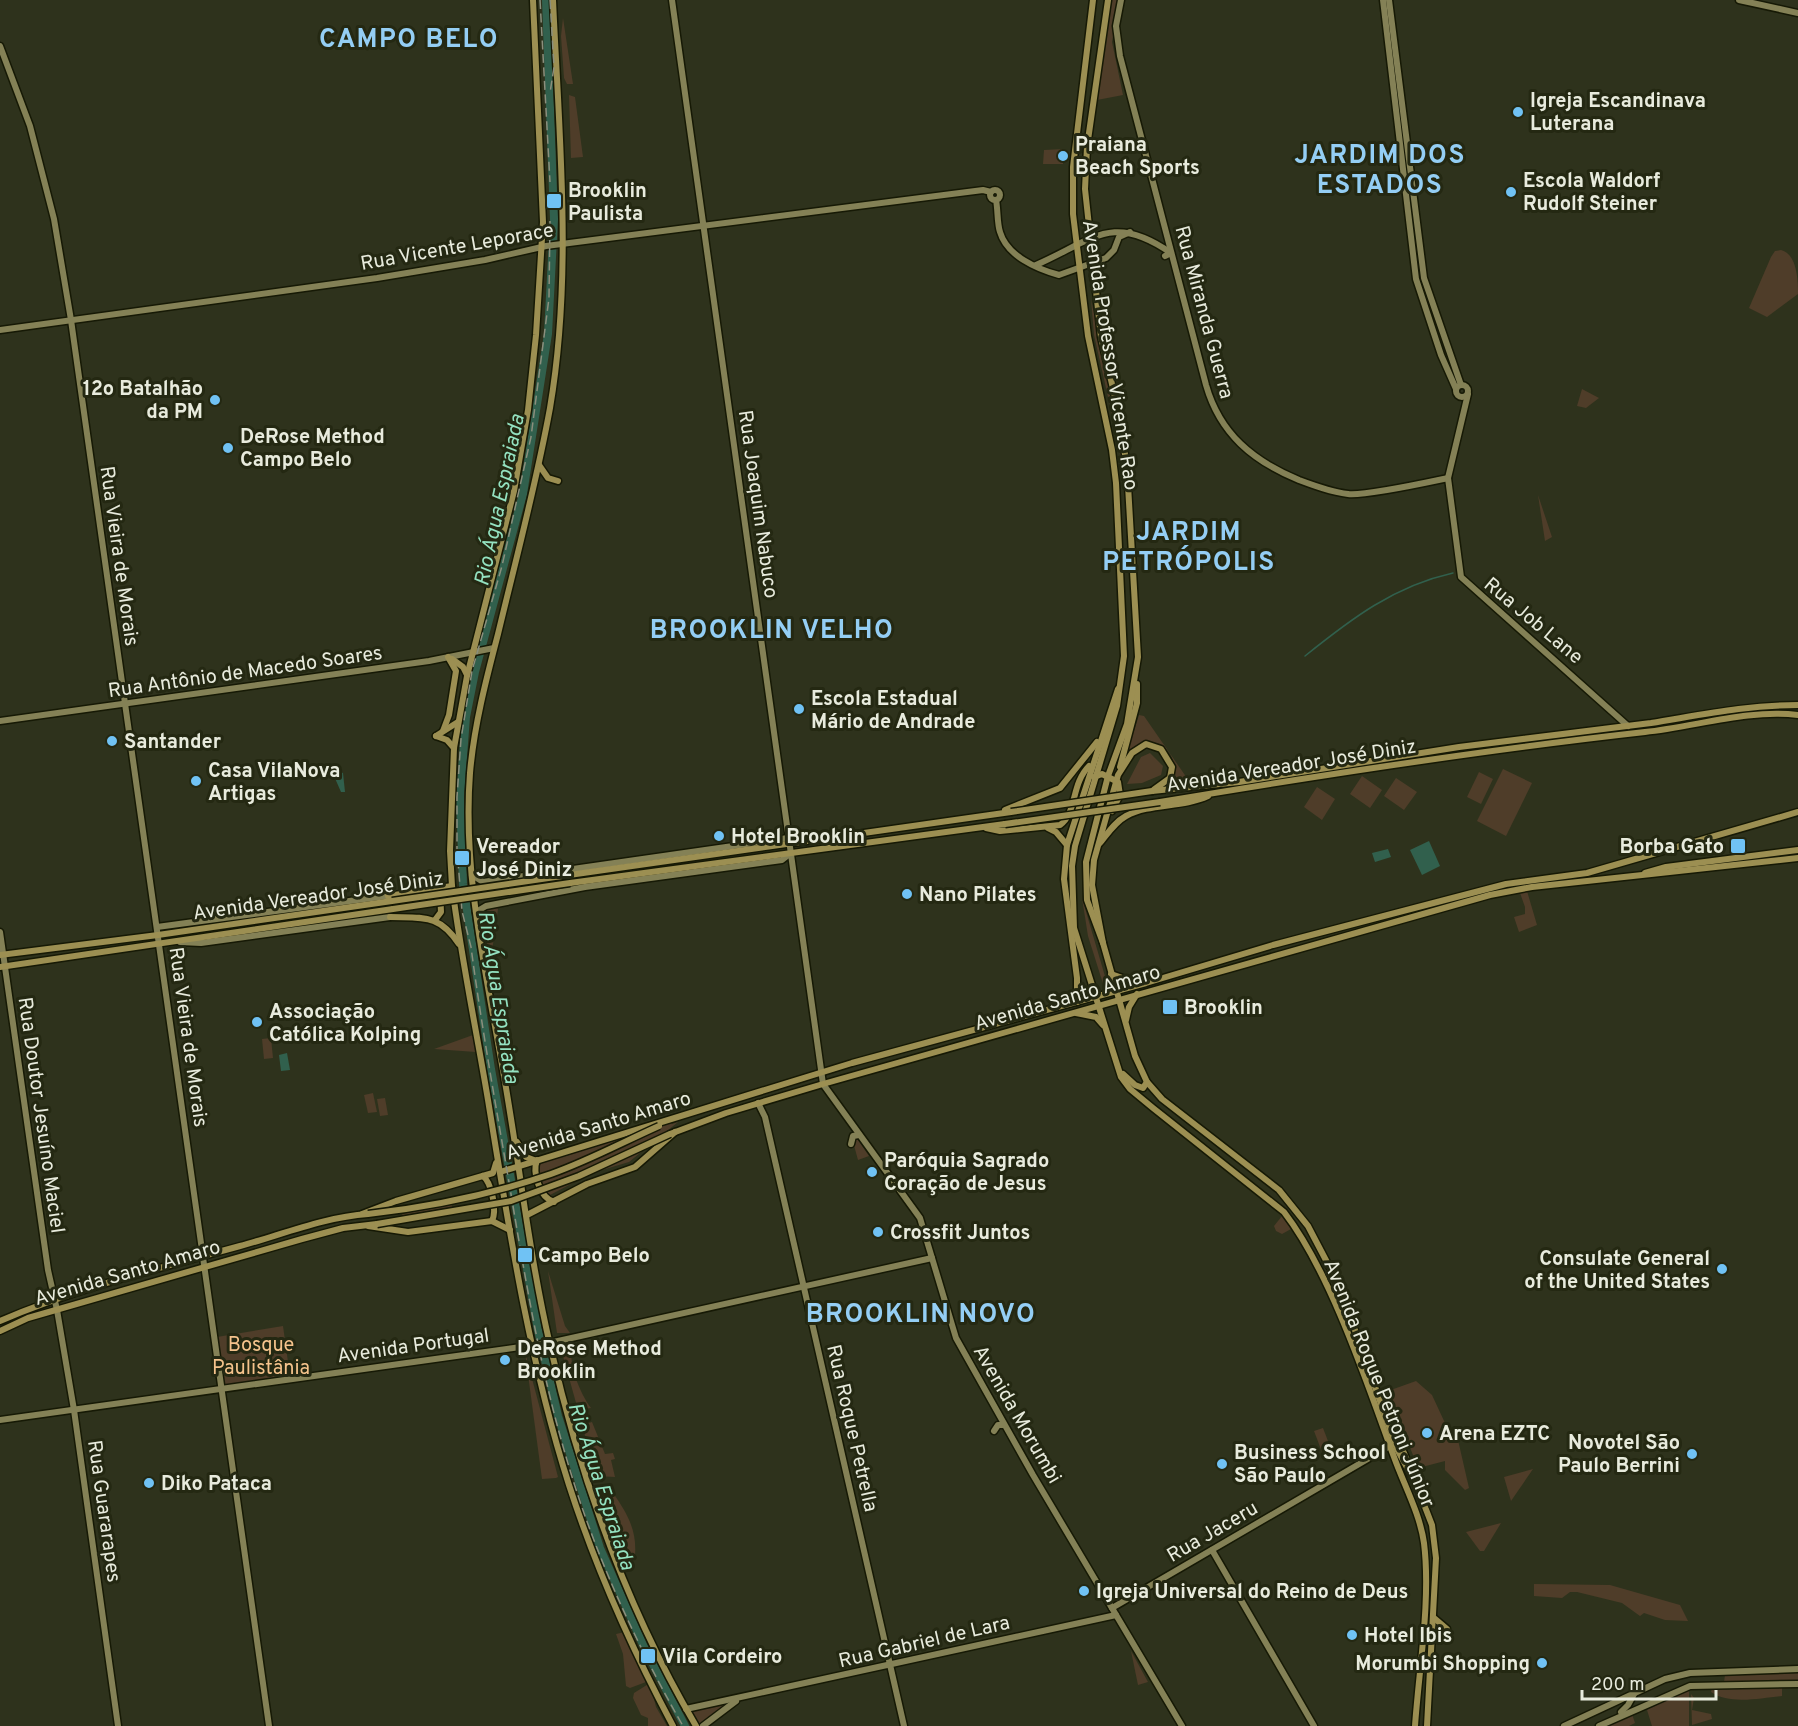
<svg xmlns="http://www.w3.org/2000/svg" width="1798" height="1726" viewBox="0 0 1798 1726" font-family="Overpass,sans-serif">
  <rect width="100%" height="100%" fill="#2e321c"/>
  <!-- green -->
  <g fill="#4f3d29">
    <path d="M 1112,0 L 1119,0 L 1112,42 L 1123,95 L 1097,100 Z"/>
    <path d="M 563,18 L 573,84 L 567,84 L 564,78 L 561,36 Z"/>
    <path d="M 569,95 L 575,97 L 583,157 L 571,158 Z"/>
    <path d="M 1064,149 L 1063,164 L 1043,164 L 1044,150 Z"/>
    <path d="M 1781,250 C 1797,254 1798,280 1798,294 L 1767,317 L 1749,308 L 1771,257 L 1775,251 Z"/>
    <path d="M 1091,299 L 1122,454 L 1125,502 L 1119,446 L 1094,335 Z"/>
    <path d="M 1582,389 L 1599,398 L 1586,408 L 1577,406 Z"/>
    <path d="M 1538,495 L 1552,537 L 1545,541 Z"/>
    <path d="M 1139,715 L 1144,716 L 1189,781 L 1189,784 L 1167,786 C 1189,761 1155,721 1126,756 Z"/>
    <path d="M 1150,753 L 1163,766 L 1161,775 L 1142,783 L 1127,784 L 1141,757 Z"/>
    <path d="M 1503,769 L 1532,783 L 1506,836 L 1477,821 Z"/>
    <path d="M 1479,772 L 1493,779 L 1481,804 L 1467,797 Z"/>
    <path d="M 1362,776 L 1382,790 L 1370,808 L 1350,794 Z"/>
    <path d="M 1396,778 L 1417,792 L 1404,810 L 1384,796 Z"/>
    <path d="M 1317,787 L 1335,799 L 1322,820 L 1304,807 Z"/>
    <path d="M 1527,891 L 1537,925 L 1519,932 L 1514,917 L 1525,914 L 1525,907 L 1520,893 Z"/>
    <path d="M 1082,898 L 1109,990 L 1105,990 L 1088,936 Z"/>
    <path d="M 496,905 L 498,909 L 492,951 L 494,964 L 490,964 L 482,910 Z"/>
    <path d="M 473,1035 L 476,1052 L 434,1049 Z"/>
    <path d="M 271,1038 L 273,1058 L 264,1059 L 262,1039 Z"/>
    <path d="M 373,1093 L 377,1112 L 368,1113 L 364,1095 Z"/>
    <path d="M 385,1098 L 388,1115 L 380,1116 L 377,1099 Z"/>
    <path d="M 670,1121 L 672,1124 L 678,1122 L 629,1162 L 592,1173 L 550,1195 L 545,1195 L 538,1163 Z"/>
    <path d="M 856,1137 L 869,1156 L 858,1160 L 852,1138 Z"/>
    <path d="M 451,1202 L 453,1210 L 403,1219 L 402,1213 Z"/>
    <path d="M 1282,1216 L 1291,1229 L 1282,1234 L 1276,1231 L 1274,1226 Z"/>
    <path d="M 548,1271 L 565,1326 L 570,1333 L 557,1333 Z"/>
    <path d="M 283,1326 L 290,1376 L 225,1386 L 217,1337 Z"/>
    <path d="M 574,1344 C 565,1359 581,1395 591,1408 L 578,1410 L 561,1349 Z"/>
    <path d="M 525,1352 L 558,1477 L 556,1478 L 542,1479 Z"/>
    <path d="M 1416,1381 L 1432,1395 L 1451,1436 L 1454,1440 L 1458,1440 L 1469,1488 L 1465,1490 L 1445,1470 L 1445,1461 L 1418,1468 L 1388,1391 Z"/>
    <path d="M 592,1422 L 605,1454 L 613,1453 L 615,1459 L 611,1460 L 615,1477 L 597,1476 L 582,1425 Z"/>
    <path d="M 1323,1428 L 1331,1449 L 1322,1452 L 1314,1431 Z"/>
    <path d="M 1533,1469 L 1511,1501 L 1504,1477 Z"/>
    <path d="M 603,1493 L 613,1493 C 627,1513 637,1530 635,1555 L 625,1555 Z"/>
    <path d="M 1501,1523 L 1484,1551 L 1480,1551 L 1466,1532 Z"/>
    <path d="M 1534,1584 L 1610,1585 L 1680,1605 L 1688,1621 L 1665,1620 L 1644,1613 L 1640,1616 L 1622,1603 L 1577,1592 L 1570,1592 L 1562,1598 L 1534,1596 Z"/>
    <path d="M 625,1632 L 646,1682 L 630,1688 L 626,1686 L 623,1654 L 616,1634 Z"/>
    <path d="M 1131,1651 L 1148,1682 L 1138,1685 Z"/>
    <path d="M 1798,1673 L 1798,1681 L 1724,1682 L 1725,1675 Z"/>
    <path d="M 650,1683 L 656,1707 L 667,1726 L 648,1726 L 648,1718 L 641,1715 L 633,1698 L 634,1693 Z"/>
    <path d="M 1782,1687 L 1782,1696 C 1761,1698 1729,1705 1711,1692 L 1712,1688 Z"/>
    <path d="M 1689,1688 L 1689,1726 L 1652,1726 L 1647,1710 Z"/>
    <path d="M 1691,1694 L 1694,1698 L 1692,1710 L 1711,1714 L 1712,1719 L 1692,1725 Z"/>
    <path d="M 737,1699 L 702,1726 L 696,1726 L 687,1710 Z"/>
    <path d="M 1632,1714 L 1635,1723 L 1629,1726 L 1605,1726 Z"/>
  </g>
  <!-- water -->
  <g fill="#31604d">
    <path d="M 335,770 L 343,773 L 345,792 L 341,792 L 334,776 Z"/>
    <path d="M 1429,841 L 1440,866 L 1422,875 L 1410,850 Z"/>
    <path d="M 1388,849 L 1391,857 L 1375,862 L 1372,853 Z"/>
    <path d="M 287,1053 L 290,1070 L 281,1071 L 279,1055 Z"/>
  </g>
  <g fill="none" stroke-linecap="round" stroke-linejoin="round">
    <!-- stream -->
    <path stroke="#31604d" stroke-width="1.5" d="M 1305,656 C 1351,619 1394,586 1453,573"/>
    <!-- river -->
    <path stroke="#31604d" stroke-width="8" d="M 546,0 L 554,219 L 548,334 L 523,494 L 475,672 L 466,717 L 460,797 L 463,884 L 491,1069 L 538,1330 L 558,1416 L 600,1548 L 644,1647 L 685,1726"/>
    <defs>
      <g id="secondary">
        <path d="M 672,0 L 823,1084 L 920,1218 L 956,1338 L 1033,1475 L 1182,1726"/>
        <path d="M 1121,0 L 1116,26 L 1120,56 L 1206,385 C 1220,434 1253,461 1299,480 C 1315,486 1331,492 1348,494 C 1365,496 1429,482 1448,478"/>
        <path d="M 1383,0 L 1416,279 L 1441,355 L 1456,389"/>
        <path d="M 1389,0 L 1424,278 L 1461,385"/>
        <path d="M 1739,0 L 1798,13"/>
        <path d="M 0,46 L 30,126 L 54,219 L 71,320 L 269,1726"/>
        <circle cx="995" cy="195" r="5"/>
        <path d="M 996,200 C 998,210 997,223 1000,232 C 1007,256 1037,269 1059,275 L 1106,258 L 1114,250 L 1119,237 L 1130,232"/>
        <path d="M 1036,265 C 1093,240 1112,212 1171,253 L 1165,256"/>
        <path d="M 0,330 L 377,278 L 485,260 L 546,246 L 983,190 L 991,192"/>
        <circle cx="1462" cy="391" r="6"/>
        <path d="M 1468,394 L 1448,478 L 1461,577 L 1628,726"/>
        <path d="M 0,721 L 429,661 L 494,648"/>
        <path d="M 472,875 L 483,882 L 788,838 L 819,838"/>
        <path d="M 476,912 L 486,906 L 585,887 L 782,860 L 791,853"/>
        <path d="M 157,927 L 379,897 L 388,896 L 388,900"/>
        <path d="M 0,932 L 48,1270 L 57,1310 L 74,1410 L 118,1726"/>
        <path d="M 180,942 L 201,943 L 390,917"/>
        <path d="M 758,1103 L 765,1117 L 904,1726"/>
        <path d="M 851,1144 L 853,1136 L 859,1135"/>
        <path d="M 0,1420 L 549,1343 L 932,1258"/>
        <path d="M 994,1431 L 998,1425 L 1004,1425"/>
        <path d="M 1212,1550 L 1314,1726"/>
        <path d="M 1112,1608 L 1390,1446"/>
        <path d="M 686,1709 L 1116,1615"/>
        <path d="M 1621,1712 L 1628,1705 L 1634,1694"/>
        <path d="M 703,1726 L 736,1701"/>
        <path d="M 1564,1726 L 1665,1679 L 1690,1673 L 1798,1669"/>
        <path d="M 1599,1726 L 1690,1686 L 1798,1684"/>
      </g>
      <g id="primary">
        <path d="M 533,0 L 543,222 L 536,335 L 528,410 L 514,491 L 467,676 L 454,748 L 450,851 L 452,886 C 461,957 476,1028 488,1100 C 509,1229 529,1360 569,1485 C 596,1569 632,1649 673,1726"/>
        <path d="M 553,0 C 559,136 573,273 550,408 C 536,485 516,559 498,634 C 486,680 474,726 470,773 C 462,877 488,981 505,1082 C 520,1169 530,1259 550,1345 C 580,1477 627,1609 696,1726"/>
        <path d="M 1093,0 L 1073,167 L 1073,214 L 1088,336 L 1112,450 L 1116,483 L 1124,656 L 1117,706 L 1075,846 L 1072,866 L 1074,928 L 1121,1077 L 1130,1089 L 1153,1108 L 1284,1212 C 1331,1273 1367,1383 1394,1457 C 1404,1485 1420,1514 1424,1543 C 1431,1599 1419,1669 1415,1726"/>
        <path d="M 539,465 L 548,478 L 558,481"/>
        <path d="M 452,659 L 463,667 L 467,675"/>
        <path d="M 443,731 L 449,715 L 456,671 L 448,657"/>
        <path d="M 436,736 L 458,722"/>
        <path d="M 436,736 L 447,740 L 454,748"/>
        <path d="M 1120,767 L 1137,703 L 1137,684"/>
        <path d="M 1094,777 L 1102,774 L 1118,782 L 1120,795 L 1112,811"/>
        <path d="M 1152,791 L 1170,778 L 1172,767 L 1161,749 L 1146,744 L 1132,753 L 1118,775 L 1094,860 L 1092,885 L 1103,943 L 1135,1056 L 1147,1082 L 1162,1099 L 1279,1190 L 1308,1226 L 1339,1285 L 1397,1449 L 1416,1484"/>
        <path d="M 1152,791 L 1239,782 L 1459,747 L 1651,723 C 1701,715 1748,705 1798,705"/>
        <path d="M 1160,802 C 1321,775 1483,750 1645,732 C 1695,727 1747,709 1798,715"/>
        <path d="M 1005,810 L 1060,788 L 1097,742"/>
        <path d="M 986,828 L 1000,831 L 1060,825 C 1077,813 1071,784 1089,766"/>
        <path d="M 1048,828 L 1056,832 L 1067,845"/>
        <path d="M 1100,843 C 1108,833 1115,822 1126,816 C 1150,803 1182,808 1208,796"/>
        <path d="M 1645,873 L 1666,867 L 1798,850"/>
        <path d="M 569,875 L 1011,812"/>
        <path d="M 570,883 L 1005,824"/>
        <path d="M 388,896 L 452,886"/>
        <path d="M 390,917 C 424,918 439,914 459,944"/>
        <path d="M 435,920 L 441,912 L 440,890"/>
        <path d="M 1103,943 L 1087,900 L 1086,862 L 1108,776 L 1127,724 L 1138,657 L 1127,468 L 1119,414 L 1101,337 L 1085,189 L 1087,147 L 1108,0"/>
        <path d="M 0,955 L 158,935 L 392,901"/>
        <path d="M 0,967 L 393,909"/>
        <path d="M 1111,974 L 1140,984"/>
        <path d="M 1077,1002 L 1077,978 L 1064,879 L 1067,845 L 1118,689"/>
        <path d="M 1076,1013 L 1096,1017 L 1103,1025"/>
        <path d="M 1126,1020 L 1129,1007 L 1137,994"/>
        <path d="M 1123,1074 L 1135,1085 L 1143,1088 L 1147,1082"/>
        <path d="M 670,1134 L 726,1113 L 823,1084 L 1490,895 L 1532,887 L 1798,858"/>
        <path d="M 517,1142 L 526,1157 L 534,1160"/>
        <path d="M 537,1160 C 532,1173 540,1198 554,1202"/>
        <path d="M 500,1172 L 852,1063 L 1146,983 L 1273,945 L 1506,884 L 1587,873 L 1798,812"/>
        <path d="M 483,1176 C 492,1183 497,1211 492,1221"/>
        <path d="M 362,1214 L 396,1201 L 493,1173 L 496,1163"/>
        <path d="M 527,1215 L 587,1184 L 635,1167 L 675,1132"/>
        <path d="M 368,1226 L 408,1232 L 492,1221 L 510,1230"/>
        <path d="M 0,1321 C 77,1288 160,1268 240,1246 C 281,1235 324,1217 368,1214"/>
        <path d="M 0,1331 L 28,1318 L 302,1239 L 343,1228 L 377,1224"/>
        <path d="M 1390,1420 L 1406,1458"/>
        <path d="M 1415,1481 L 1432,1525 L 1436,1558 L 1427,1726"/>
        <path d="M 1434,1618 L 1447,1629"/>
      </g>
    </defs>
    <!-- secondary casing -->
    <use href="#secondary" stroke="#161905" stroke-width="9"/>
    <!-- primary casing -->
    <use href="#primary" stroke="#161905" stroke-width="9"/>
    <!-- secondary -->
    <use href="#secondary" stroke="#848156" stroke-width="6"/>
    <!-- primary -->
    <use href="#primary" stroke="#9c8f52" stroke-width="6"/>
    <!-- rail -->
    <g stroke="#8b8f7d" stroke-width="1.5" stroke-dasharray="9 4.5" stroke-linecap="butt">
      <path d="M 540,0 L 550,182"/>
      <path d="M 550,0 L 554,67 L 550,93"/>
      <path d="M 550,221 L 549,298 L 531,437 L 502,566 L 472,671 L 461,739 L 457,797 L 457,849 L 462,911 L 471,947 C 482,1030 497,1112 511,1194 C 526,1283 541,1373 567,1460 C 594,1553 635,1642 683,1726"/>
    </g>
    <defs>
      <g id="primary-bridge">
        <path d="M 1011,812 L 1152,791"/>
        <path d="M 1005,824 L 1160,802"/>
        <path d="M 392,901 L 569,875"/>
        <path d="M 393,909 L 570,883"/>
        <path d="M 368,1214 C 429,1207 493,1194 551,1174 C 588,1161 623,1142 659,1126"/>
        <path d="M 377,1224 L 511,1201 L 579,1176 L 670,1134"/>
      </g>
    </defs>
    <!-- primary-bridge casing -->
    <use href="#primary-bridge" stroke="#161905" stroke-width="9" stroke-linecap="butt"/>
    <!-- primary-bridge -->
    <use href="#primary-bridge" stroke="#9c8f52" stroke-width="6"/>
  </g>
  <!-- markers -->
  <g fill="#70c2f4" stroke="#242812" stroke-width="2">
    <circle cx="1518" cy="112" r="6"/>
    <circle cx="1063" cy="156" r="6"/>
    <circle cx="1511" cy="192" r="6"/>
    <rect x="546" y="193" width="16" height="16" rx="3"/>
    <circle cx="215" cy="400" r="6"/>
    <circle cx="228" cy="448" r="6"/>
    <circle cx="799" cy="709" r="6"/>
    <circle cx="112" cy="741" r="6"/>
    <circle cx="196" cy="781" r="6"/>
    <circle cx="719" cy="836" r="6"/>
    <rect x="1730" y="838" width="16" height="16" rx="3"/>
    <rect x="454" y="850" width="16" height="16" rx="3"/>
    <circle cx="907" cy="894" r="6"/>
    <rect x="1162" y="999" width="16" height="16" rx="3"/>
    <circle cx="257" cy="1022" r="6"/>
    <circle cx="872" cy="1172" r="6"/>
    <circle cx="878" cy="1232" r="6"/>
    <rect x="517" y="1247" width="16" height="16" rx="3"/>
    <circle cx="1722" cy="1269" r="6"/>
    <circle cx="505" cy="1360" r="6"/>
    <circle cx="1427" cy="1433" r="6"/>
    <circle cx="1692" cy="1454" r="6"/>
    <circle cx="1222" cy="1464" r="6"/>
    <circle cx="149" cy="1483" r="6"/>
    <circle cx="1084" cy="1591" r="6"/>
    <circle cx="1352" cy="1635" r="6"/>
    <rect x="640" y="1648" width="16" height="16" rx="3"/>
    <circle cx="1542" cy="1663" r="6"/>
  </g>
  <g text-anchor="middle" stroke-width="6" stroke-linejoin="round" paint-order="stroke">
    <!-- poi labels -->
    <g font-size="20" font-weight="bold" fill="#e8ebdd" stroke="#242812" text-anchor="start">
      <text x="1530" y="107">Igreja Escandinava<tspan x="1530" dy="23">Luterana</tspan></text>
      <text x="1075" y="151">Praiana<tspan x="1075" dy="23">Beach Sports</tspan></text>
      <text x="1523" y="187">Escola Waldorf<tspan x="1523" dy="23">Rudolf Steiner</tspan></text>
      <text x="568" y="197">Brooklin<tspan x="568" dy="23">Paulista</tspan></text>
      <text x="203" y="395" text-anchor="end">12o Batalhão<tspan x="203" dy="23">da PM</tspan></text>
      <text x="240" y="443">DeRose Method<tspan x="240" dy="23">Campo Belo</tspan></text>
      <text x="811" y="705">Escola Estadual<tspan x="811" dy="23">Mário de Andrade</tspan></text>
      <text x="124" y="748">Santander</text>
      <text x="208" y="777">Casa VilaNova<tspan x="208" dy="23">Artigas</tspan></text>
      <text x="731" y="843">Hotel Brooklin</text>
      <text x="476" y="853">Vereador<tspan x="476" dy="23">José Diniz</tspan></text>
      <text x="1724" y="853" text-anchor="end">Borba Gato</text>
      <text x="919" y="901">Nano Pilates</text>
      <text x="1184" y="1014">Brooklin</text>
      <text x="269" y="1018">Associação<tspan x="269" dy="23">Católica Kolping</tspan></text>
      <text x="884" y="1167">Paróquia Sagrado<tspan x="884" dy="23">Coração de Jesus</tspan></text>
      <text x="890" y="1239">Crossfit Juntos</text>
      <text x="538" y="1262">Campo Belo</text>
      <text x="1710" y="1265" text-anchor="end">Consulate General<tspan x="1710" dy="23">of the United States</tspan></text>
      <text x="517" y="1355">DeRose Method<tspan x="517" dy="23">Brooklin</tspan></text>
      <text x="1439" y="1440">Arena EZTC</text>
      <text x="1680" y="1449" text-anchor="end">Novotel São<tspan x="1680" dy="23">Paulo Berrini</tspan></text>
      <text x="1234" y="1459">Business School<tspan x="1234" dy="23">São Paulo</tspan></text>
      <text x="161" y="1490">Diko Pataca</text>
      <text x="1096" y="1598">Igreja Universal do Reino de Deus</text>
      <text x="1364" y="1642">Hotel Ibis</text>
      <text x="662" y="1663">Vila Cordeiro</text>
      <text x="1530" y="1670" text-anchor="end">Morumbi Shopping</text>
    </g>
    <!-- street labels -->
    <g font-size="20" fill="#e8ebdd" stroke="#242812">
      <text transform="translate(457 246) rotate(-10)" y="7">Rua Vicente Leporace</text>
      <text transform="translate(1205 312) rotate(75)" y="7">Rua Miranda Guerra</text>
      <text transform="translate(1111 355) rotate(81)" y="7">Avenida Professor Vicente Rao</text>
      <text transform="translate(759 504) rotate(82)" y="7">Rua Joaquim Nabuco</text>
      <text transform="translate(120 556) rotate(82)" y="7">Rua Vieira de Morais</text>
      <text transform="translate(1534 620) rotate(40)" y="7">Rua Job Lane</text>
      <text transform="translate(245 671) rotate(-8)" y="7">Rua Antônio de Macedo Soares</text>
      <text transform="translate(1291 765) rotate(-9)" y="7">Avenida Vereador José Diniz</text>
      <text transform="translate(318 895) rotate(-8)" y="7">Avenida Vereador José Diniz</text>
      <text transform="translate(1067 997) rotate(-16)" y="7">Avenida Santo Amaro</text>
      <text transform="translate(189 1037) rotate(82)" y="7">Rua Vieira de Morais</text>
      <text transform="translate(42 1115) rotate(82)" y="7">Rua Doutor Jesuíno Maciel</text>
      <text transform="translate(598 1125) rotate(-17)" y="7">Avenida Santo Amaro</text>
      <text transform="translate(127 1272) rotate(-16)" y="7">Avenida Santo Amaro</text>
      <text transform="translate(413 1345) rotate(-8)" y="7">Avenida Portugal</text>
      <text transform="translate(1380 1383) rotate(68)" y="7">Avenida Roque Petroni Júnior</text>
      <text transform="translate(1018 1414) rotate(60)" y="7">Avenida Morumbi</text>
      <text transform="translate(853 1428) rotate(77)" y="7">Rua Roque Petrella</text>
      <text transform="translate(105 1511) rotate(82)" y="7">Rua Guararapes</text>
      <text transform="translate(1212 1531) rotate(-30)" y="7">Rua Jaceru</text>
      <text transform="translate(924 1641) rotate(-13)" y="7">Rua Gabriel de Lara</text>
    </g>
    <!-- park labels -->
    <g font-size="20" fill="#f5c38c" stroke="#242812">
      <text x="261" y="1351">Bosque<tspan x="261" dy="23">Paulistânia</tspan></text>
    </g>
    <!-- water labels -->
    <g font-size="21" font-style="italic" fill="#94e2c1" stroke="#242812">
      <text transform="translate(499 500) rotate(-78)" y="7">Rio Água Espraiada</text>
      <text transform="translate(499 997) rotate(81)" y="7">Rio Água Espraiada</text>
      <text transform="translate(602 1486) rotate(72)" y="7">Rio Água Espraiada</text>
    </g>
    <!-- district labels -->
    <g font-size="26" font-weight="bold" letter-spacing="1.5" fill="#94cef4" stroke="#242812">
      <text x="409" y="47">CAMPO BELO</text>
      <text x="1380" y="163">JARDIM DOS<tspan x="1380" dy="30">ESTADOS</tspan></text>
      <text x="1189" y="540">JARDIM<tspan x="1189" dy="30">PETRÓPOLIS</tspan></text>
      <text x="772" y="638">BROOKLIN VELHO</text>
      <text x="921" y="1322">BROOKLIN NOVO</text>
    </g>
  </g>
  <!-- scale -->
  <path d="M1582 1690v9h134v-9" fill="none" stroke="#e8ebdd" stroke-width="3"/>
  <text x="1591" y="1690" font-size="18" fill="#e8ebdd" stroke="#242812" stroke-width="4.5" paint-order="stroke">200 m</text>
</svg>
